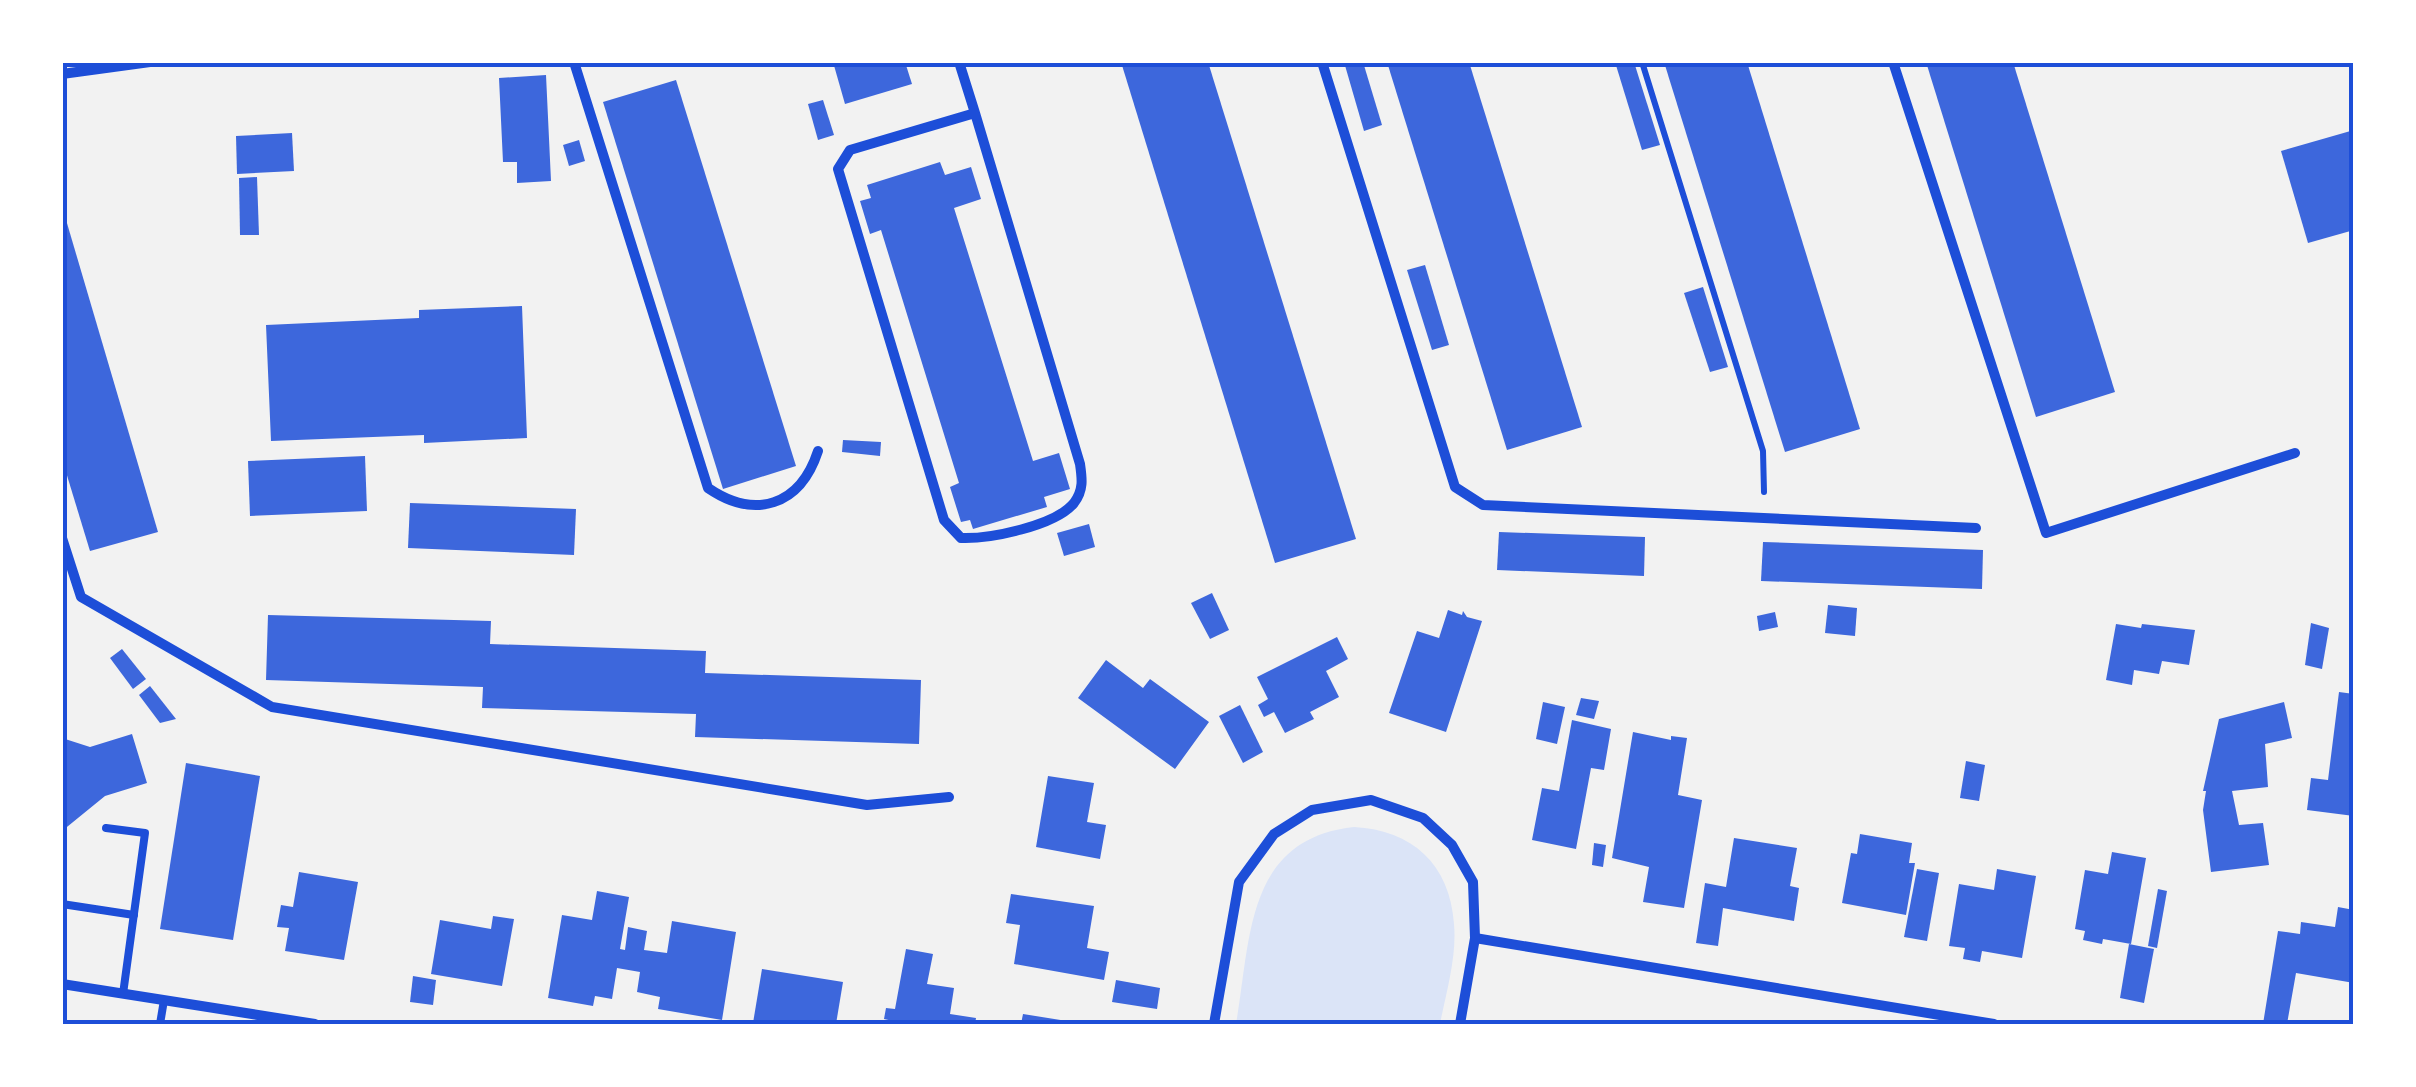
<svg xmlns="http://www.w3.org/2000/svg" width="2416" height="1087" viewBox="0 0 2416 1087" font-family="Raleway,sans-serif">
  <rect width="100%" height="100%" fill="#f2f2f2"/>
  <!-- green -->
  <path fill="#dbe4f7" d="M 1354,827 C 1412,830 1450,864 1454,924 C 1457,957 1446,993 1440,1024 L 1236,1024 C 1251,939 1245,839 1354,827 Z"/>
  <!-- building -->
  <g fill="#3d67dc">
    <path d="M 833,62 L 905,62 L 912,84 L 845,104 Z"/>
    <path d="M 1121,62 L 1208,62 L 1356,539 L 1275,563 Z"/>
    <path d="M 1344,62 L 1363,62 L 1382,125 L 1364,131 Z"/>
    <path d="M 1387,62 L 1469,62 L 1582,427 L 1507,450 Z"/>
    <path d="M 1615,62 L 1634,62 L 1660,145 L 1642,150 Z"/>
    <path d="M 1664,62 L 1747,62 L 1860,429 L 1785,452 Z"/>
    <path d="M 1926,62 L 2013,62 L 2115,392 L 2036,417 Z"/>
    <path d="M 546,75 L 551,181 L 517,183 L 517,162 L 503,162 L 499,78 Z"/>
    <path d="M 676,80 L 796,466 L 723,489 L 603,102 Z"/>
    <path d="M 823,100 L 834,135 L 818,140 L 808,104 Z"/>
    <path d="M 2354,130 L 2354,230 L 2308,243 L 2281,151 Z"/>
    <path d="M 292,133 L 294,171 L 237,174 L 236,136 Z"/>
    <path d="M 579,140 L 585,161 L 569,166 L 563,145 Z"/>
    <path d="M 940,162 L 945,175 L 971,167 L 981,199 L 954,208 L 1033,461 L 1059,453 L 1070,489 L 1044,497 L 1047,507 L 973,529 L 970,520 L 961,522 L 950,487 L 959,483 L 881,230 L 870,234 L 860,201 L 871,198 L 867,185 Z"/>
    <path d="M 257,177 L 259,235 L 240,235 L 239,178 Z"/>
    <path d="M 64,213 L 158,532 L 90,551 L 62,459 Z"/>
    <path d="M 1425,265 L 1449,345 L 1432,350 L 1407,270 Z"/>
    <path d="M 1703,287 L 1728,367 L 1710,372 L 1684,293 Z"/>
    <path d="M 522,306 L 527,438 L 424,443 L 424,435 L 271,441 L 266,325 L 419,318 L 419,310 Z"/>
    <path d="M 843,440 L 881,442 L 880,456 L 842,452 Z"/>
    <path d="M 365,456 L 367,511 L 250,516 L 248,461 Z"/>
    <path d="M 410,503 L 576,509 L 574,555 L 408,548 Z"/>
    <path d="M 1089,524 L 1095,547 L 1064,556 L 1057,533 Z"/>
    <path d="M 1499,532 L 1645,537 L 1644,576 L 1497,570 Z"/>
    <path d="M 1763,542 L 1983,550 L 1982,589 L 1761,581 Z"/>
    <path d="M 1212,593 L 1229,630 L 1210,639 L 1191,603 Z"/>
    <path d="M 1828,605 L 1857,608 L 1855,636 L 1825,633 Z"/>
    <path d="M 1448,610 L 1462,615 L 1463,611 L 1467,617 L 1482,621 L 1446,732 L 1389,713 L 1417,631 L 1439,638 Z"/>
    <path d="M 1775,612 L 1778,627 L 1759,631 L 1757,616 Z"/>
    <path d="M 268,615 L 491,621 L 490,644 L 706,651 L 705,673 L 921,680 L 919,744 L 695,737 L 696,714 L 482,708 L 483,687 L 266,680 Z"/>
    <path d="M 2311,623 L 2329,628 L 2322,669 L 2305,665 Z"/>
    <path d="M 2116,624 L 2141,628 L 2142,624 L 2195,630 L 2189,665 L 2162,661 L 2159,674 L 2134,670 L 2132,685 L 2106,680 Z"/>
    <path d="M 1337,637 L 1348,659 L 1326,671 L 1339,697 L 1310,712 L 1314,719 L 1285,733 L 1274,712 L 1264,717 L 1258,705 L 1268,699 L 1257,677 Z"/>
    <path d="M 122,649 L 146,679 L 133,689 L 110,658 Z"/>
    <path d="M 1106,660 L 1143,688 L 1150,679 L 1209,722 L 1175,769 L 1078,698 Z"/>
    <path d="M 150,686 L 176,719 L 160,723 L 139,695 Z"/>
    <path d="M 2339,692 L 2354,694 L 2354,816 L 2307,810 L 2311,778 L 2328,780 Z"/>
    <path d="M 1581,698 L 1599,701 L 1594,719 L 1576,715 Z"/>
    <path d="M 1543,702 L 1565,707 L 1557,744 L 1536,739 Z"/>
    <path d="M 2284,702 L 2292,738 L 2265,744 L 2268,787 L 2232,791 L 2239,825 L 2263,823 L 2269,865 L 2211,872 L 2203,810 L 2206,791 L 2203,791 L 2219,719 Z"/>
    <path d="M 1240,705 L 1263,752 L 1243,763 L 1219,716 Z"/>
    <path d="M 1572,720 L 1611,729 L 1604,770 L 1591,768 L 1576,849 L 1532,840 L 1542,788 L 1559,791 Z"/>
    <path d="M 1633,732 L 1671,740 L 1671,736 L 1687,738 L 1678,795 L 1702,800 L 1684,908 L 1643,902 L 1649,867 L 1612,858 Z"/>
    <path d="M 132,734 L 147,783 L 105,796 L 62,831 L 62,738 L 90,747 Z"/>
    <path d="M 1966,761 L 1985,765 L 1979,801 L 1960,798 Z"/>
    <path d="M 186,763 L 260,776 L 233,940 L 160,929 Z"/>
    <path d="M 1048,776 L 1094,783 L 1087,822 L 1106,825 L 1100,859 L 1036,847 Z"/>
    <path d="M 1860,834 L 1912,843 L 1909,863 L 1915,863 L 1906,915 L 1842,903 L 1851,853 L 1857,854 Z"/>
    <path d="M 1734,838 L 1797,848 L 1790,886 L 1799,888 L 1794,921 L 1723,908 L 1718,946 L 1696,943 L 1705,883 L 1726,887 Z"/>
    <path d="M 1594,843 L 1606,845 L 1603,867 L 1592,865 Z"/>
    <path d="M 2112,852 L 2146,858 L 2131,944 L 2103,939 L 2102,944 L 2083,940 L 2085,931 L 2075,929 L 2085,870 L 2108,874 Z"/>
    <path d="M 1917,869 L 1939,873 L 1927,941 L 1904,937 Z"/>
    <path d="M 1997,869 L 2036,876 L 2022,958 L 1982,951 L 1980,962 L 1963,959 L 1965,948 L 1949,946 L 1959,884 L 1994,890 Z"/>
    <path d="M 299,872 L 358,882 L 344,960 L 285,951 L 289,928 L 277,927 L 281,905 L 293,907 Z"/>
    <path d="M 2158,889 L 2167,891 L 2157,948 L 2148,946 Z"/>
    <path d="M 597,891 L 629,897 L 620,949 L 625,950 L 628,927 L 647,931 L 644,950 L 667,953 L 672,921 L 736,932 L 722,1020 L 658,1009 L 660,997 L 637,992 L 640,972 L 617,968 L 612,999 L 595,996 L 593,1006 L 548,998 L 562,915 L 592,920 Z"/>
    <path d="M 1011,894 L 1094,906 L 1087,948 L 1109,952 L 1104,980 L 1014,964 L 1020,925 L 1006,923 Z"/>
    <path d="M 2338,907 L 2354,910 L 2354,983 L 2296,973 L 2287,1024 L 2263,1024 L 2278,931 L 2300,934 L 2301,922 L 2335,927 Z"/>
    <path d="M 493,916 L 514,919 L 502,986 L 431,974 L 440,920 L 491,929 Z"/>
    <path d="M 2129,944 L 2154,949 L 2144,1003 L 2120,998 Z"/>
    <path d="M 906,949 L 933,954 L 927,984 L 954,988 L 950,1014 L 976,1018 L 975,1024 L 892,1024 L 893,1021 L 884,1019 L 886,1008 L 895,1009 Z"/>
    <path d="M 762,969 L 843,982 L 836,1024 L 753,1023 Z"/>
    <path d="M 413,976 L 436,980 L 433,1005 L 410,1002 Z"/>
    <path d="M 1116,980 L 1160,988 L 1157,1009 L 1112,1002 Z"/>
    <path d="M 1023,1014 L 1073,1022 L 1072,1024 L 1021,1024 Z"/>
  </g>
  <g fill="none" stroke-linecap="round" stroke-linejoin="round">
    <!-- path -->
    <path stroke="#1d4ed8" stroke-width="6" d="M 1642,62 L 1763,451 L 1764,492"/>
    <!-- service -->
    <g stroke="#1d4ed8" stroke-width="8">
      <path d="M 106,828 L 145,833 L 123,994"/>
      <path d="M 62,904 L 134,915"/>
      <path d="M 160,1024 L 164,1000"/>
    </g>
    <!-- minor -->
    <g stroke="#1d4ed8" stroke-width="10">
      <path d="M 574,62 L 708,488 C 755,520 800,506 818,451"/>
      <path d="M 959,62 L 975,113 L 1080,464 C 1082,478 1084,490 1074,503 C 1055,526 990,539 961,538 L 944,520 L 838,169 L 850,150 L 975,113"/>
      <path d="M 1322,62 L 1455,487 L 1483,505 L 1976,528"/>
      <path d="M 1893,62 L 2046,533 L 2295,453"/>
      <path d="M 62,74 L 150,62"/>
      <path d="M 62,538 L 81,597 L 272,707 L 867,805 L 949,797"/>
      <path d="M 1475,938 L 1994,1024"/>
      <path d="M 62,984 L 315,1024"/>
      <path d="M 1214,1024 L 1239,882 L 1274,834 L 1312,810 L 1371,800 L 1423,818 L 1452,845 L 1473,882 L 1475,938 L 1460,1024"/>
    </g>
  </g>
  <!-- border -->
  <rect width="2416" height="1087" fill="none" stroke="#ffffff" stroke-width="130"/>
  <rect x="65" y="65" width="2286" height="957" fill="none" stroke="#1d4ed8" stroke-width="4"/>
</svg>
